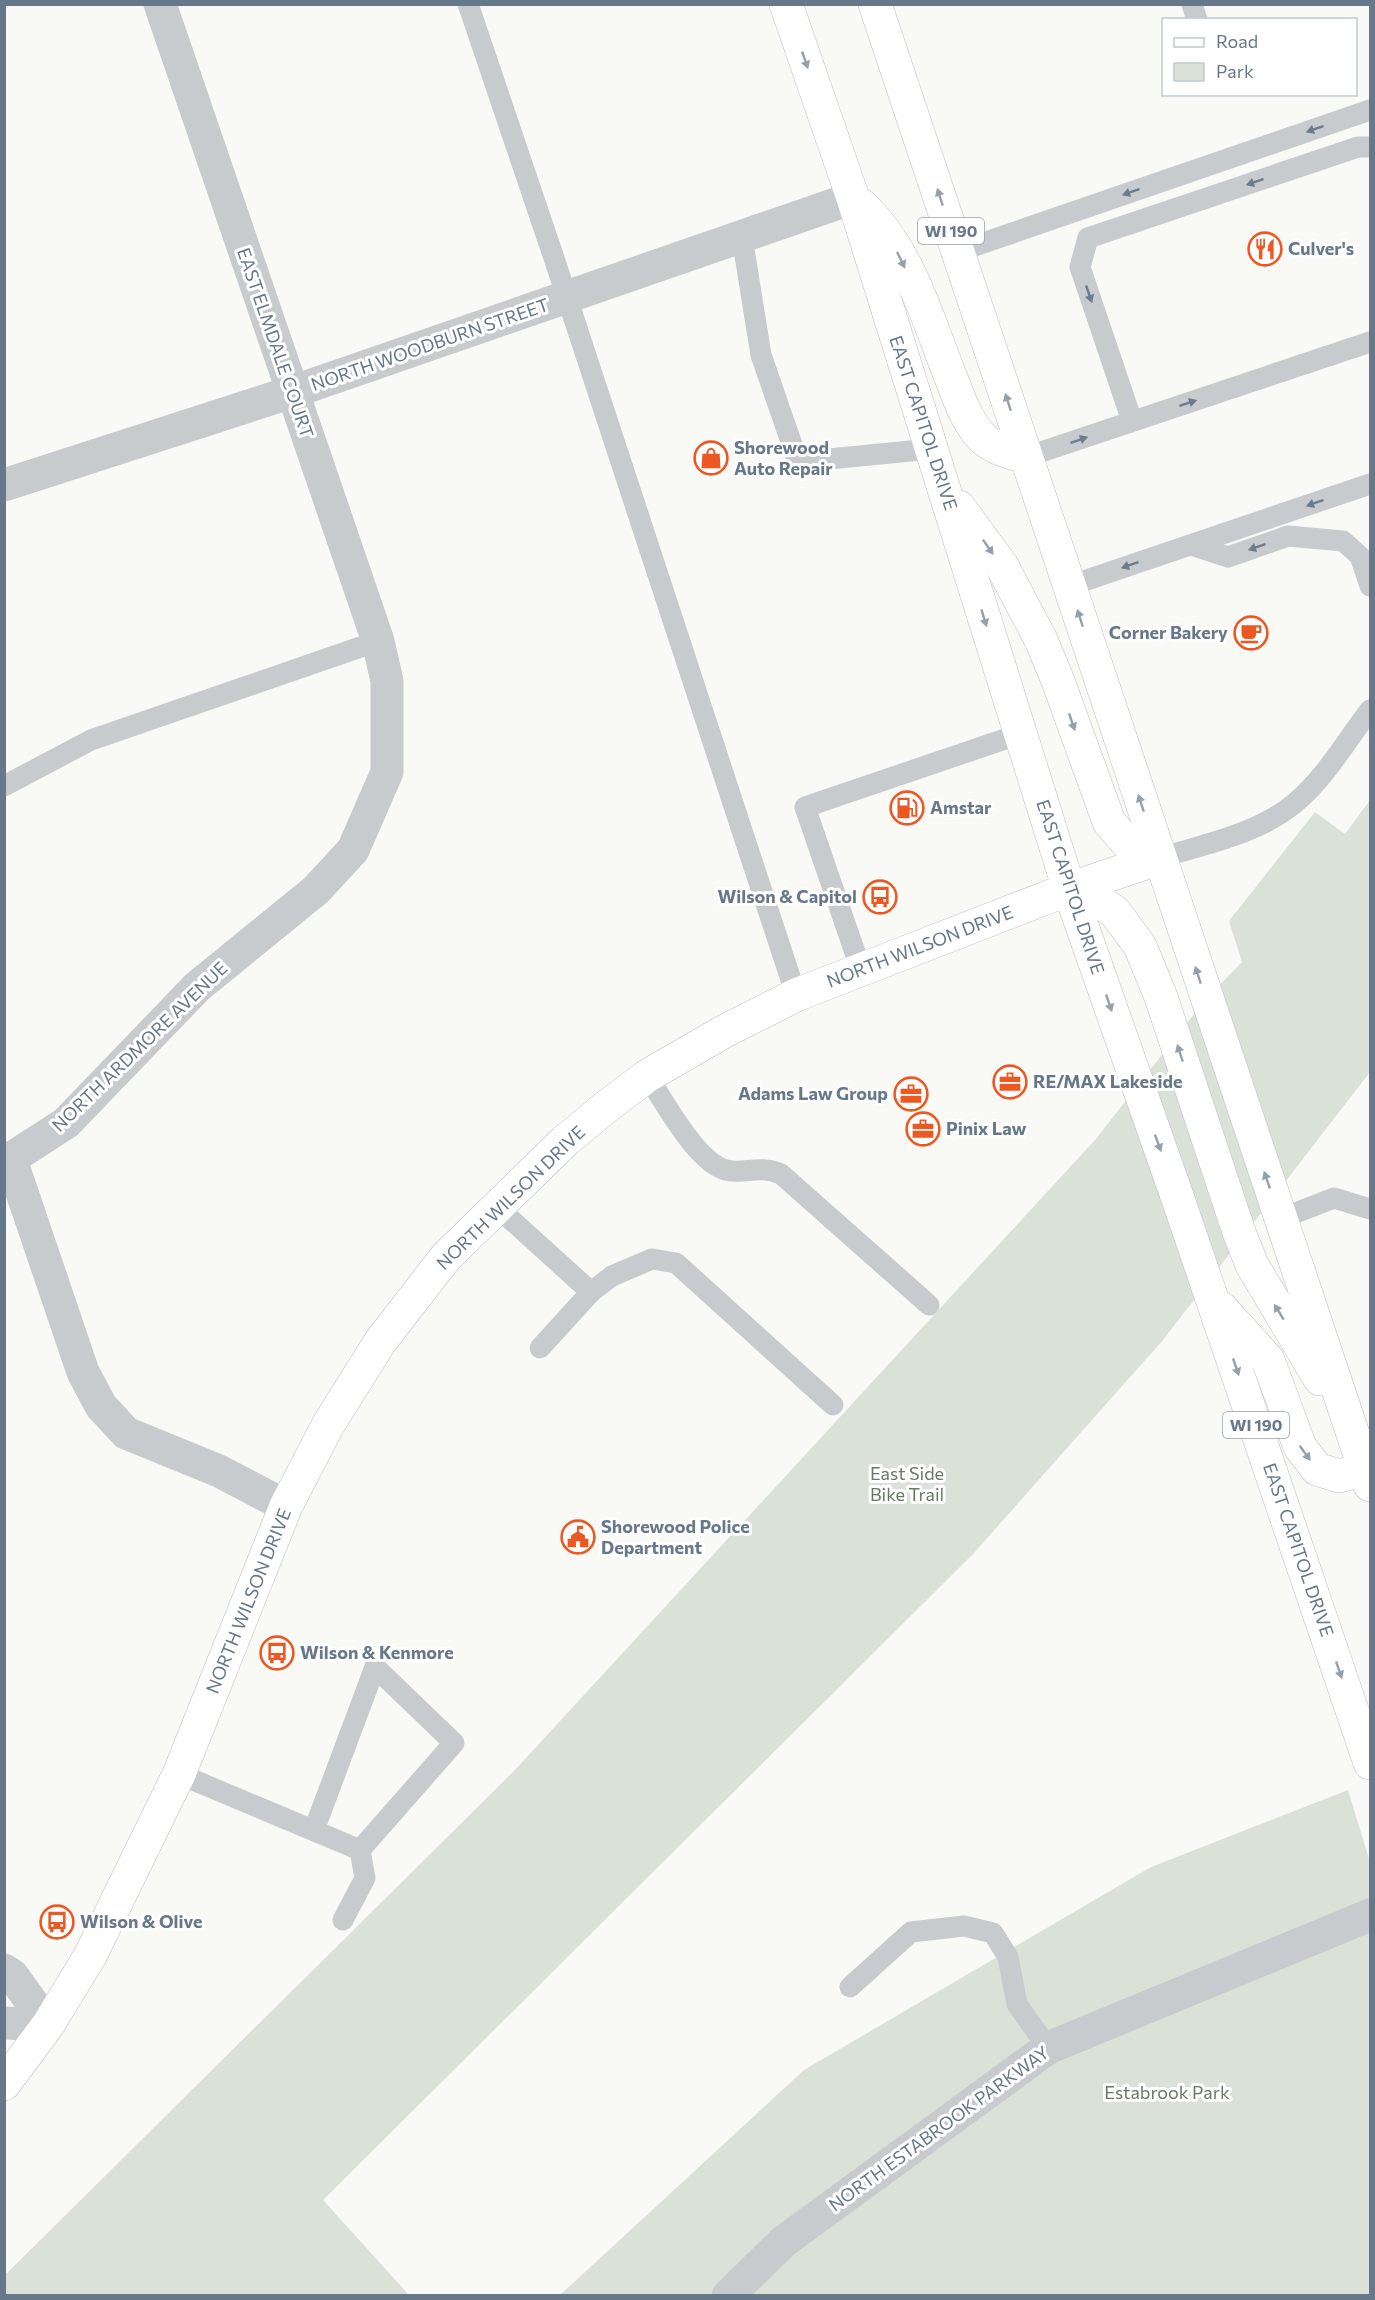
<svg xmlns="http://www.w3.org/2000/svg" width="1375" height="2300" viewBox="0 0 1375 2300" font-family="Commissioner,sans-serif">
  <rect width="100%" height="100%" fill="#f9f9f6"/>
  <!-- green -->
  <g fill="#dae1d7">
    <path d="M 1370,800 L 1370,1072 L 1163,1340 L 973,1554 L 323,2200 L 409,2295 L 5,2296 L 5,2275 L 514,1771 L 1095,1140 L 1206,999 L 1242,962 L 1229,921 L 1315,812 L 1345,834 Z"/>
    <path d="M 1348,1790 L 1370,1862 L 1370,2295 L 559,2296 L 804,2070 L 1151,1867 Z"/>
  </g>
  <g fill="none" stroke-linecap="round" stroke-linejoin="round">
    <defs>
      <path id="secondary" d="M 4,2084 L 48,2025 L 90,1956 L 179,1774 L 286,1506 L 328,1425 L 380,1342 L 446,1257 L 565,1141 L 606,1107 L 647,1076 L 723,1032 L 796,995 L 1069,889 L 1160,858"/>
      <g id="primary">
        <path d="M 786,4 L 853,198 L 1069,889 L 1177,1196 L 1370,1763"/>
        <path d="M 875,4 L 1370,1485"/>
        <path d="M 861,205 C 907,247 926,314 948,370 C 956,390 964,416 978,433 C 990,448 1008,452 1026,457"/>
        <path d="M 959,507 L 1002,566 L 1041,640 L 1058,681 L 1109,822 L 1128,844 L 1160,858"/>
        <path d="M 1069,889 L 1093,897 L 1115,912 L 1140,946 L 1161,997 L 1239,1232 L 1252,1265 L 1320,1379"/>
        <path d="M 1221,1308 L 1268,1360 L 1300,1447 L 1317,1469 L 1339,1476 L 1365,1469"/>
      </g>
    </defs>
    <!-- secondary casing -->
    <use href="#secondary" stroke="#b9bec3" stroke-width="34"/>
    <!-- primary casing -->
    <use href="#primary" stroke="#babec2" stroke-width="34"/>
    <!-- lane -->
    <g stroke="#c7cbce" stroke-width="21">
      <path d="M 468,4 L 554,258 L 796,995"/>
      <path d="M 1192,4 L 1197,20"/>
      <path d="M 742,237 L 761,355 L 798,462 L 931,449"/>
      <path d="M 1088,238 L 1358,147 L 1370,147"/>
      <path d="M 1088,238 L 1080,267 L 1132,421"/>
      <path d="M 957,252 L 1370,110"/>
      <path d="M 1026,457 L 1370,342"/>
      <path d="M 1191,545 L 1228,557 L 1288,536 L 1343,541 L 1360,556 L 1370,586"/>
      <path d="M 1069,586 L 1370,484"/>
      <path d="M 4,786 L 91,740 L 378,641"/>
      <path d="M 1160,858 C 1205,844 1258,834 1295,803 C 1325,778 1347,740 1370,710"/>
      <path d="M 861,970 L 805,807 L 1020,734"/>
      <path d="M 647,1076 C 665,1102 696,1162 726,1170 C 746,1175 757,1164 781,1174 L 929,1305"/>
      <path d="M 497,1207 L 591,1292 L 612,1276 L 652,1259 L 676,1263 L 833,1405"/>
      <path d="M 1280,1219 L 1334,1198 L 1370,1209"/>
      <path d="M 540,1348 L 591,1292"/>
      <path d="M 179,1774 L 360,1850 L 454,1743 L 375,1667 L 314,1830"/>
      <path d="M 343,1920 L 365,1878 L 360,1850"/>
      <path d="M 850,1987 L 911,1932 L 964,1926 L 993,1933 L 1008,1957 L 1017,2004 L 1048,2048"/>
    </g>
    <!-- street -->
    <g stroke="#c7cbce" stroke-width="33">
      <path d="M 4,485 L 292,392 L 853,198"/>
      <path d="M 11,1160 L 83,1372 L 101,1406 L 126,1433 L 219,1471 L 286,1506"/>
      <path d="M 4,1163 L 66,1123 L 197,987 L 316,890 L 353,850 L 387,772 L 387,681 L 378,641 L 160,4"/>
      <path d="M 4,1970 L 12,1975 L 48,2025"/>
      <path d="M 4,2023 L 48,2025"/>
      <path d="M 728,2296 L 783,2242 L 1048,2048 L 1370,1915"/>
    </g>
    <!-- secondary -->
    <use href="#secondary" stroke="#fff" stroke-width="33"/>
    <!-- primary -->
    <use href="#primary" stroke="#fff" stroke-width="33"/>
  </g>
  <!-- one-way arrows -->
  <defs><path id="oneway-solid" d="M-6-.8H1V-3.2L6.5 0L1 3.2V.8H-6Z" transform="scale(1.5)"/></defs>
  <g fill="#94a0ac">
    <use href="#oneway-solid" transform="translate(805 60) rotate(71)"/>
    <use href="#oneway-solid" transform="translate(940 197) rotate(-108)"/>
    <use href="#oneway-solid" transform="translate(901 260) rotate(64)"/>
    <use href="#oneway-solid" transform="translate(1008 402) rotate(-108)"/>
    <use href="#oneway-solid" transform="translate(988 547) rotate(55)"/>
    <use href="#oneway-solid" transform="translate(984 618) rotate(73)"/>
    <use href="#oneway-solid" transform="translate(1080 618) rotate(-108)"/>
    <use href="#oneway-solid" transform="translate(1072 722) rotate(71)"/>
    <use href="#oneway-solid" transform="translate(1141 803) rotate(-108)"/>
    <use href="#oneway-solid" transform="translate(1198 975) rotate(-108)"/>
    <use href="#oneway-solid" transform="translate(1109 1003) rotate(71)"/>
    <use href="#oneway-solid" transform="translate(1180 1053) rotate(-108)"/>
    <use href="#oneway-solid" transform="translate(1158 1143) rotate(70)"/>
    <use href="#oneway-solid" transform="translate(1267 1180) rotate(-109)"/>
    <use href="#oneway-solid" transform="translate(1279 1312) rotate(-121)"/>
    <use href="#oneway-solid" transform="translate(1236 1367) rotate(71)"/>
    <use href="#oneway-solid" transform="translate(1305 1453) rotate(54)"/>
    <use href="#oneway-solid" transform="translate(1339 1670) rotate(71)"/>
  </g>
  <g fill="#6b7c8c">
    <use href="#oneway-solid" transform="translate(1315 129) rotate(161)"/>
    <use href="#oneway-solid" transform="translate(1255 182) rotate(161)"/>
    <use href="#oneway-solid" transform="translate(1131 192) rotate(161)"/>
    <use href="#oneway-solid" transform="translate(1089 294) rotate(71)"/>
    <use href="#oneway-solid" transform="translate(1188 403) rotate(-18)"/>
    <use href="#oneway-solid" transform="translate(1079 440) rotate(-19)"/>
    <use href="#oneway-solid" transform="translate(1315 503) rotate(161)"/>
    <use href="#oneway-solid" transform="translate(1257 547) rotate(161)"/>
    <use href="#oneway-solid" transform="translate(1130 565) rotate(161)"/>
  </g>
  <!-- icons -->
  <defs>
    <symbol id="restaurant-ring" viewBox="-11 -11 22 22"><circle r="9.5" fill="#fff" stroke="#ed5822" stroke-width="1.5"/><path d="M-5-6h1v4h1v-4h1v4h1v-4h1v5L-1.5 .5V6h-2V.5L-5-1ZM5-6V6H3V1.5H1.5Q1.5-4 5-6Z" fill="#ed5822"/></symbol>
    <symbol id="shop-ring" viewBox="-11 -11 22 22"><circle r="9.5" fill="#fff" stroke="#ed5822" stroke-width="1.5"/><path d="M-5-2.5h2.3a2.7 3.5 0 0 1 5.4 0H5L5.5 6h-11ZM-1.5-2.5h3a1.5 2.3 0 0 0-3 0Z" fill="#ed5822"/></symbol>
    <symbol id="cafe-ring" viewBox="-11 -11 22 22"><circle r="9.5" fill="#fff" stroke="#ed5822" stroke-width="1.5"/><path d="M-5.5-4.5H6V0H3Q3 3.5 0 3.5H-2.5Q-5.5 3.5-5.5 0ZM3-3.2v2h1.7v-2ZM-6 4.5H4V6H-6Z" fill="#ed5822"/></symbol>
    <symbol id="fuel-ring" viewBox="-11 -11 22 22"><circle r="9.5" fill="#fff" stroke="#ed5822" stroke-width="1.5"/><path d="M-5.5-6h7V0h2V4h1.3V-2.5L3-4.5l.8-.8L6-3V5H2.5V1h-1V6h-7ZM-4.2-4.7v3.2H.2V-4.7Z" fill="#ed5822"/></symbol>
    <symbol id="bus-ring" viewBox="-11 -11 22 22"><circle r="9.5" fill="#fff" stroke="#ed5822" stroke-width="1.5"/><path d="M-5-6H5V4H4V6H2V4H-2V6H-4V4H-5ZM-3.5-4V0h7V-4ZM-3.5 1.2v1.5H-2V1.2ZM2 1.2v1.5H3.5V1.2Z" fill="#ed5822"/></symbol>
    <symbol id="office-ring" viewBox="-11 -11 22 22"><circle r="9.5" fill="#fff" stroke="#ed5822" stroke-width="1.5"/><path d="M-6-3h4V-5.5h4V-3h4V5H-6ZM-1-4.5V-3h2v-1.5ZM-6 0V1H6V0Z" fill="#ed5822"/></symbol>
    <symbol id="civic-ring" viewBox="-11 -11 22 22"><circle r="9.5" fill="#fff" stroke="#ed5822" stroke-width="1.5"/><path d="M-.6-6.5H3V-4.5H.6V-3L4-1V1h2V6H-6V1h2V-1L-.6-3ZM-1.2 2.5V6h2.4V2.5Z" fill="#ed5822"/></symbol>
  </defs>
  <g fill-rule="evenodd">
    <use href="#restaurant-ring" x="1246" y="230" width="38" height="38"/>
    <use href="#shop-ring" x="692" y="439" width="38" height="38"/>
    <use href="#cafe-ring" x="1232" y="614" width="38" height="38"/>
    <use href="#fuel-ring" x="888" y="789" width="38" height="38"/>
    <use href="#bus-ring" x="861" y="878" width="38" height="38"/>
    <use href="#office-ring" x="991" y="1063" width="38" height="38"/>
    <use href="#office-ring" x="892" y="1075" width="38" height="38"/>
    <use href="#office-ring" x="904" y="1110" width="38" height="38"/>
    <use href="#civic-ring" x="559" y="1518" width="38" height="38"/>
    <use href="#bus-ring" x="258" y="1634" width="38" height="38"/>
    <use href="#bus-ring" x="38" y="1903" width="38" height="38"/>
  </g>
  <g text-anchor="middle" stroke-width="6" stroke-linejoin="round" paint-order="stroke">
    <!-- shield labels -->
    <g fill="#fff" stroke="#94a0ac" stroke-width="1.5">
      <rect x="918" y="218" width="66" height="26" rx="4.5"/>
      <rect x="1223" y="1412" width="66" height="26" rx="4.5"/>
    </g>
    <g font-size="16" font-weight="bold" fill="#667889">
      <text x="951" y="237">WI 190</text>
      <text x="1256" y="1431">WI 190</text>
    </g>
    <!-- poi labels -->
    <g font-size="18" font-weight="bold" fill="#667889" stroke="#fff" text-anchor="start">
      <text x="1288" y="255">Culver's</text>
      <text x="734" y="454">Shorewood<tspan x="734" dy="21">Auto Repair</tspan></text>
      <text x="1228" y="639" text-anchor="end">Corner Bakery</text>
      <text x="930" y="814">Amstar</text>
      <text x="857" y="903" text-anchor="end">Wilson &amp; Capitol</text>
      <text x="1033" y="1088">RE/MAX Lakeside</text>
      <text x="888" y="1100" text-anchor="end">Adams Law Group</text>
      <text x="946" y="1135">Pinix Law</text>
      <text x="601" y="1533">Shorewood Police<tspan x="601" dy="21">Department</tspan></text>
      <text x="300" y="1659">Wilson &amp; Kenmore</text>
      <text x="80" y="1928">Wilson &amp; Olive</text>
    </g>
    <!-- street labels -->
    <g font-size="18" fill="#667889" stroke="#fff">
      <text transform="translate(275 343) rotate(71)" y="6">EAST ELMDALE COURT</text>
      <text transform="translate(430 345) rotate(-19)" y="6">NORTH WOODBURN STREET</text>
      <text transform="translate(923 423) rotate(72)" y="6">EAST CAPITOL DRIVE</text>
      <text transform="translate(1070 887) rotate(72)" y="6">EAST CAPITOL DRIVE</text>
      <text transform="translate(920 947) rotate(-21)" y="6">NORTH WILSON DRIVE</text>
      <text transform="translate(140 1047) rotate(-44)" y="6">NORTH ARDMORE AVENUE</text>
      <text transform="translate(511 1198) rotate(-44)" y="6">NORTH WILSON DRIVE</text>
      <text transform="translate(1298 1550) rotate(71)" y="6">EAST CAPITOL DRIVE</text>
      <text transform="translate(249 1601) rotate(-68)" y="6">NORTH WILSON DRIVE</text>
      <text transform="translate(939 2129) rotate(-36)" y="6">NORTH ESTABROOK PARKWAY</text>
    </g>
    <!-- park labels -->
    <g font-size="18" fill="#667a62" stroke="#fff">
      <text x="907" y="1480">East Side<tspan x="907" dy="21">Bike Trail</tspan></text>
      <text x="1167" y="2099">Estabrook Park</text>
    </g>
  </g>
  <!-- border -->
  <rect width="1375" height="2300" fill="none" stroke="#667889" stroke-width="12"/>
  <!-- legend -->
  <rect x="1162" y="18" width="195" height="78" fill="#ffffff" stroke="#c2c9d0" stroke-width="1.5"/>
  <rect x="1174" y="38" width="30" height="9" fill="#ffffff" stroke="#c2c9d0" stroke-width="1.5"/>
  <text x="1216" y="48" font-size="18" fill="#667889">Road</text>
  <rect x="1174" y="63" width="30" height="18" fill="#dae1d7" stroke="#c2c9d0" stroke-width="1.5"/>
  <text x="1216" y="78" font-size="18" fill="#667889">Park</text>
</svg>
